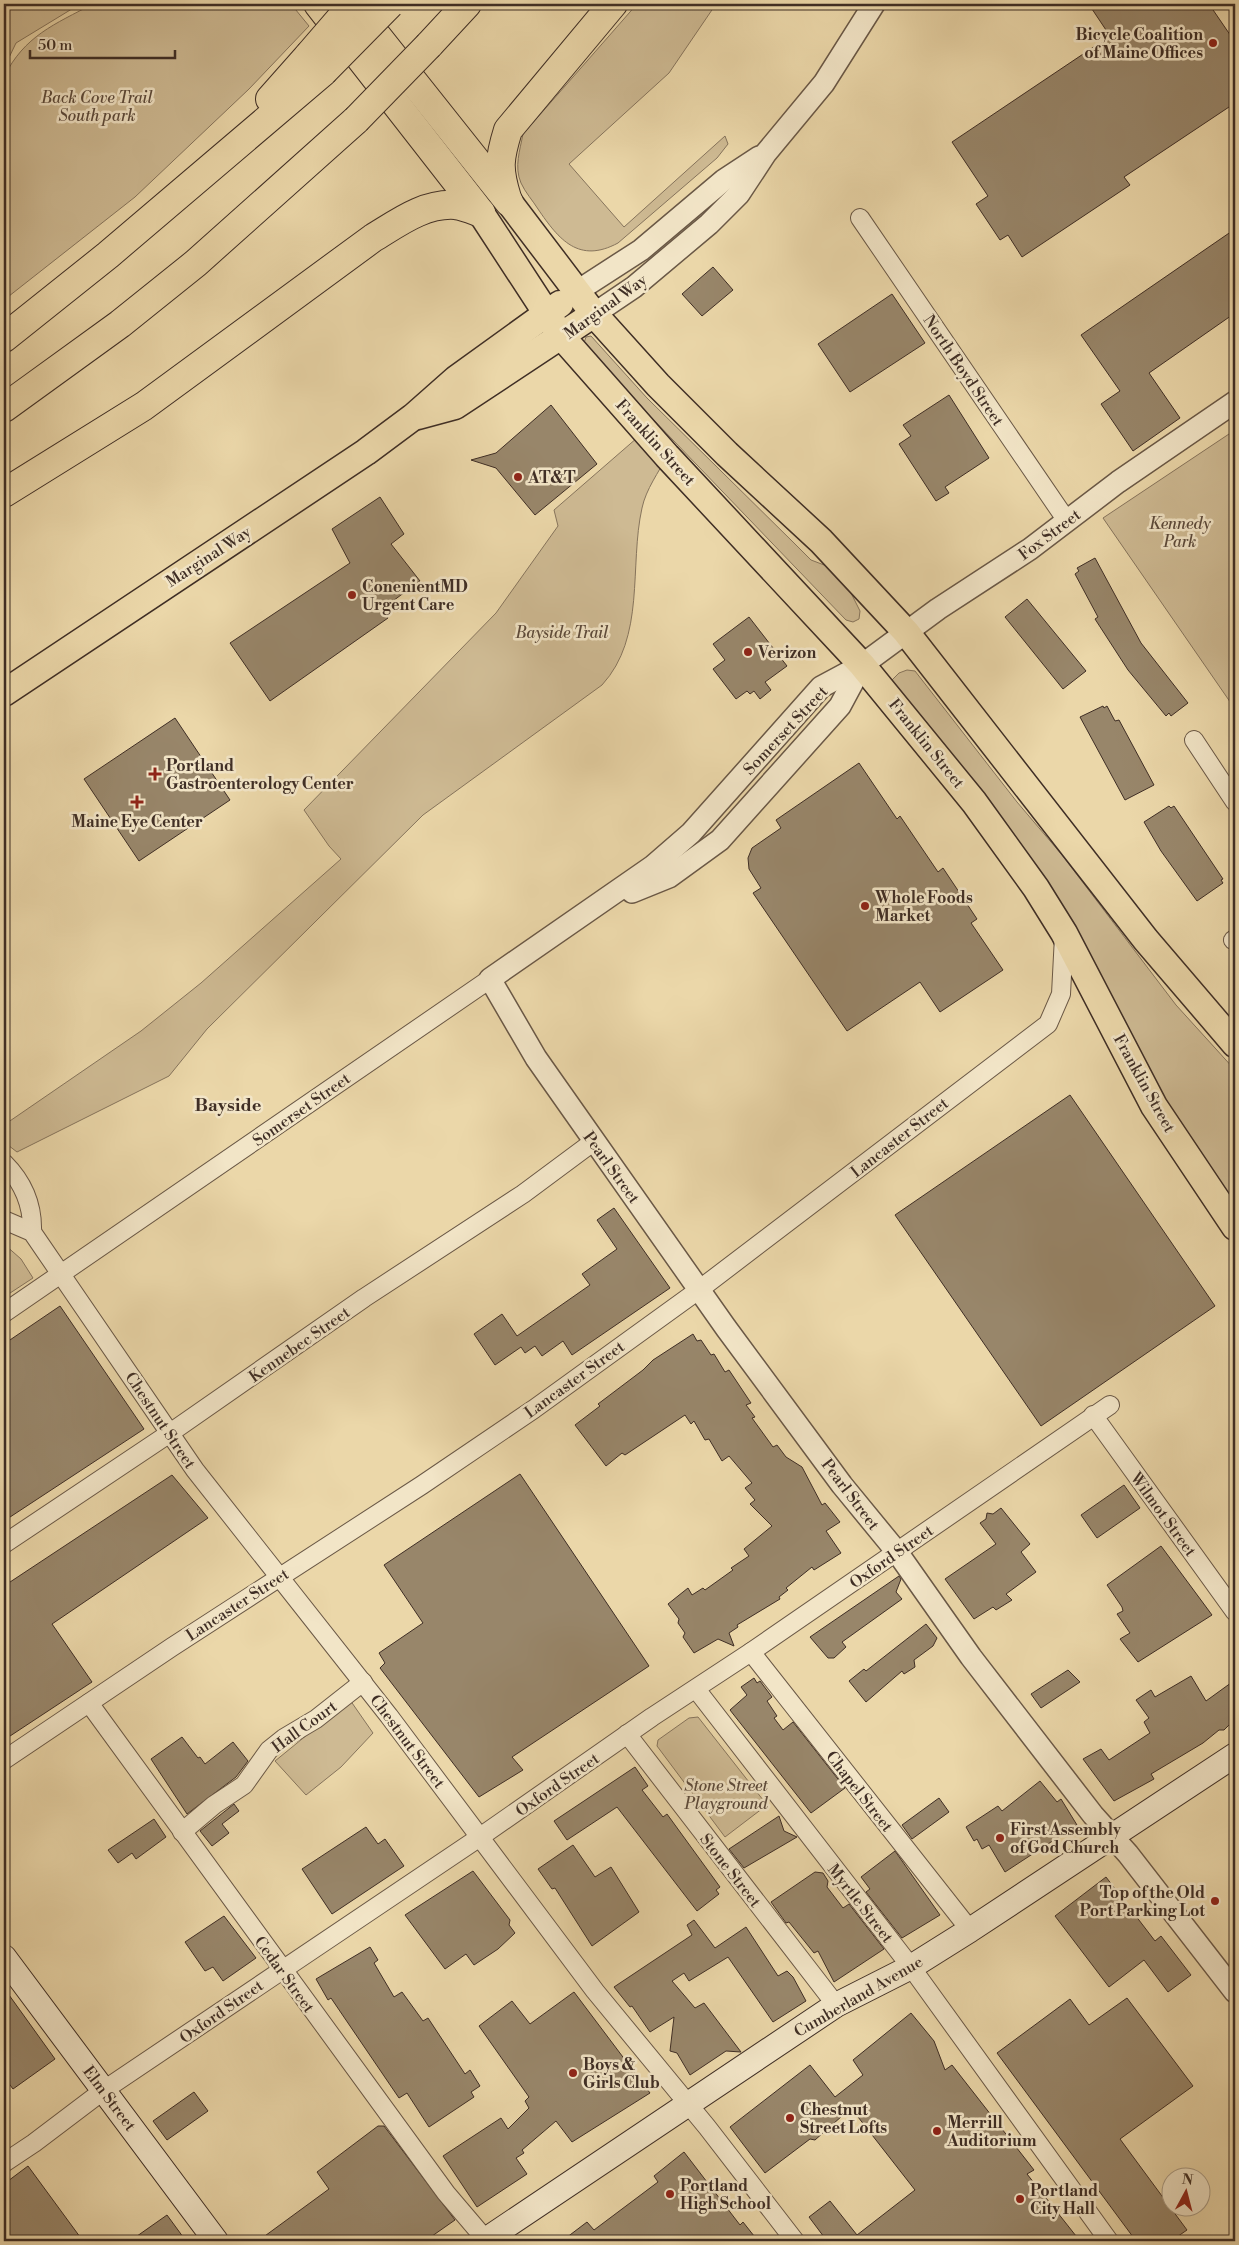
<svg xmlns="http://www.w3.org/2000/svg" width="1239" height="2245" viewBox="0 0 1239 2245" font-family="'Libre Bodoni',serif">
  <rect width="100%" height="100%" fill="#ebd7a9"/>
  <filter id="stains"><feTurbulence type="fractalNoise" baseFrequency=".004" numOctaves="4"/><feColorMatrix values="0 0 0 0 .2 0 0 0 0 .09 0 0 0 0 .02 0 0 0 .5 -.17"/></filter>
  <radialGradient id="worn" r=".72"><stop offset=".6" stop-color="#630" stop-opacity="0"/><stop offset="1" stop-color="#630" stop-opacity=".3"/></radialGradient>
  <!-- green -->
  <g fill="#ceba93" stroke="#86745c">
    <path d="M 4,4 L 80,4 L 16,43 L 4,68 Z"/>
    <path d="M 93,4 L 291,4 L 309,26 L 249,89 L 135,197 L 4,300 L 4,77 C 24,36 55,24 93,4 Z"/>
    <path d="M 637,4 L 716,4 L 669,73 L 569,164 L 624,227 L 725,136 L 728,144 L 717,158 L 618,243 C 579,264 559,240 538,209 C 533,201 525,192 521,183 C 514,167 520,150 523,134 Z"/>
    <path d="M 591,336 L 647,398 L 793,542 L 811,560 L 832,568 L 847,585 L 860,611 L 859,619 L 853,622 L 846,620 L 623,388 L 584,343 L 586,337 Z"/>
    <path d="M 1235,430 L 1235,709 L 1103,518 Z"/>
    <path d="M 645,431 L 667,456 C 659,472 646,489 642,508 C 629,566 646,637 602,685 L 423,815 L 207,1029 L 169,1076 L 17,1152 L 4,1142 L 4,1125 L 141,1031 L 201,983 L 341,859 L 329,846 L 304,810 L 496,613 L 558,526 L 554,510 Z"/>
    <path d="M 907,670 L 915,671 L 1017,802 L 1062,855 L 1176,1005 L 1235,1070 L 1235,1209 L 1160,1098 L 1074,924 L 973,784 L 892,684 L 892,680 L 899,673 Z"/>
    <path d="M 4,1244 L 21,1259 L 33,1278 L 4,1297 Z"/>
    <path d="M 350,1700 L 373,1733 L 341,1767 L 306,1795 L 275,1761 Z"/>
    <path d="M 698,1717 L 767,1805 L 725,1837 L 657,1746 L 658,1740 L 689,1718 Z"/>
  </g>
  <!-- building -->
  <g fill="#98866a" stroke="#3f2e25">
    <path d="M 1100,4 L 1209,4 L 1235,42 L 1235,103 L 1124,177 L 1130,185 L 1022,257 L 1008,235 L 1000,240 L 976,204 L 988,196 L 952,142 L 1110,36 L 1092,9 Z"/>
    <path d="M 1235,229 L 1235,313 L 1149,373 L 1180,418 L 1133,451 L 1101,404 L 1120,391 L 1081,335 Z"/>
    <path d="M 713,267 L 733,290 L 702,316 L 682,294 Z"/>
    <path d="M 892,294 L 925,343 L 850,392 L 818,344 Z"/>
    <path d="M 949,395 L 989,458 L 945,487 L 949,493 L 936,501 L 899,444 L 911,436 L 903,425 Z"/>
    <path d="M 551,405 L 597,464 L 535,515 L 496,468 L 471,460 L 496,453 Z"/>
    <path d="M 380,497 L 404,534 L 391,544 L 420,581 L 382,609 L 388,618 L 270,701 L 230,643 L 350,563 L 332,529 Z"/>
    <path d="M 1095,558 L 1141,643 L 1188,703 L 1171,716 L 1169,713 L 1166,716 L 1128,670 L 1095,619 L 1098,617 L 1075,574 L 1079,571 L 1077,568 Z"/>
    <path d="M 1027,599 L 1086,671 L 1063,689 L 1005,617 Z"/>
    <path d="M 749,617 L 787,666 L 765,682 L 771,690 L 760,699 L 754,691 L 750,694 L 747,691 L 736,699 L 713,669 L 725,660 L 713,644 Z"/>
    <path d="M 1103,706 L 1104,708 L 1107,706 L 1115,721 L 1119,720 L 1154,785 L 1125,800 L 1080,717 Z"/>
    <path d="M 175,718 L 230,800 L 139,861 L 84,779 Z"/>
    <path d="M 859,763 L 897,819 L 900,816 L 938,872 L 943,868 L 977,919 L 971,923 L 1003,970 L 940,1012 L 920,982 L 847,1031 L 753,893 L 761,888 L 749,869 L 748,858 L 752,848 L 781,828 L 776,820 Z"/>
    <path d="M 1169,806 L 1171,808 L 1174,806 L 1223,879 L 1221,880 L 1223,883 L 1197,901 L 1161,851 L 1144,822 Z"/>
    <path d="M 1070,1095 L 1215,1306 L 1041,1426 L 895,1215 Z"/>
    <path d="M 614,1208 L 670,1288 L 572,1355 L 563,1341 L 542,1356 L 535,1346 L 525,1353 L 521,1347 L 495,1365 L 474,1334 L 502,1314 L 517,1336 L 590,1285 L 582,1274 L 617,1249 L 597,1220 Z"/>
    <path d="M 60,1306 L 144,1429 L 4,1521 L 4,1344 Z"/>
    <path d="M 693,1334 L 697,1341 L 701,1340 L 711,1355 L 714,1354 L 725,1372 L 729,1370 L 751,1403 L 746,1405 L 755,1417 L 752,1418 L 773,1447 L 777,1445 L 786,1457 L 802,1467 L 822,1505 L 825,1503 L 840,1522 L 826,1531 L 841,1553 L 814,1570 L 812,1567 L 786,1588 L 788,1590 L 779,1597 L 780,1599 L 737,1625 L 738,1627 L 729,1633 L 734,1646 L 718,1639 L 694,1653 L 683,1637 L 685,1633 L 678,1623 L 679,1619 L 668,1604 L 688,1588 L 692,1595 L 703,1588 L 705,1590 L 733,1570 L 731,1568 L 749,1556 L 744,1549 L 772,1526 L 750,1504 L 755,1500 L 745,1488 L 752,1483 L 729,1456 L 722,1461 L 709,1439 L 705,1440 L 694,1421 L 691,1424 L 685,1415 L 625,1455 L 622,1453 L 606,1466 L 575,1425 L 600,1406 L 598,1404 L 643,1370 L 653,1360 Z"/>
    <path d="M 520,1474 L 649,1666 L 512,1757 L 523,1770 L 479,1797 L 380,1668 L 385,1663 L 379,1653 L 423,1623 L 384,1565 Z"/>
    <path d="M 172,1475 L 208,1518 L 52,1624 L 92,1682 L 4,1740 L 4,1586 Z"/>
    <path d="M 1124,1485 L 1140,1508 L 1097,1538 L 1081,1515 Z"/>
    <path d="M 1001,1508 L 1030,1544 L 1021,1552 L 1036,1572 L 1006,1594 L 1012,1600 L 996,1610 L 993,1607 L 974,1619 L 945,1579 L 996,1544 L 980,1523 L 986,1519 L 987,1513 L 993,1514 Z"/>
    <path d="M 1161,1546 L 1212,1615 L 1138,1662 L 1120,1639 L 1130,1633 L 1117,1614 L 1123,1611 L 1122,1607 L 1107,1585 Z"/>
    <path d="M 899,1576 L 901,1579 L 896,1592 L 902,1599 L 842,1642 L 846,1647 L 834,1658 L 828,1658 L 810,1637 Z"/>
    <path d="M 926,1624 L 937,1638 L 933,1646 L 914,1660 L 915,1667 L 904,1674 L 902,1671 L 866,1702 L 849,1681 L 864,1669 L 866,1671 Z"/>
    <path d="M 1068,1670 L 1080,1682 L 1041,1708 L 1031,1694 Z"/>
    <path d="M 1191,1676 L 1206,1701 L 1235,1680 L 1235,1719 L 1224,1730 L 1219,1730 L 1203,1743 L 1151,1774 L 1154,1779 L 1114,1801 L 1083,1759 L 1101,1749 L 1109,1760 L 1150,1733 L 1144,1722 L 1149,1718 L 1136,1700 L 1151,1690 L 1155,1697 Z"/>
    <path d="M 754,1678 L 757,1683 L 760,1681 L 772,1697 L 767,1701 L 777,1716 L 774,1718 L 783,1730 L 793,1722 L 845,1788 L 811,1813 L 730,1710 L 747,1695 L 741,1687 Z"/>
    <path d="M 182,1737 L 198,1758 L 200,1757 L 205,1764 L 233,1742 L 248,1761 L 236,1777 L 187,1814 L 151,1759 Z"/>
    <path d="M 635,1767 L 648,1786 L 642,1790 L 663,1817 L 667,1814 L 720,1887 L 716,1890 L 719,1894 L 697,1911 L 617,1807 L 567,1840 L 554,1821 Z"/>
    <path d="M 1040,1781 L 1057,1802 L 1061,1799 L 1077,1825 L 1005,1872 L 989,1845 L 982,1849 L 977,1839 L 974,1841 L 966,1827 L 998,1806 L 1002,1811 Z"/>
    <path d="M 939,1798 L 949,1812 L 912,1839 L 902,1825 Z"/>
    <path d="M 234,1804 L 239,1811 L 222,1824 L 229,1833 L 212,1846 L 200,1831 Z"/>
    <path d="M 779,1816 L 784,1831 L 797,1837 L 744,1868 L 729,1849 Z"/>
    <path d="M 154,1819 L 166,1837 L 136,1859 L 132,1853 L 118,1863 L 108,1850 Z"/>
    <path d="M 366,1827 L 378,1844 L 385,1839 L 404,1866 L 332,1914 L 302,1869 Z"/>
    <path d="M 573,1845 L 595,1877 L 611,1867 L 639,1912 L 592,1946 L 555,1888 L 552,1889 L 538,1869 Z"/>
    <path d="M 895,1851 L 940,1915 L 902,1938 L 866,1892 L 870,1889 L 861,1877 Z"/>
    <path d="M 473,1871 L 510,1920 L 509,1925 L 515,1933 L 498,1949 L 474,1965 L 466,1954 L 445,1969 L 405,1915 Z"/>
    <path d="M 815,1872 L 823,1873 L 828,1881 L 827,1887 L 843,1908 L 849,1904 L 884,1949 L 834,1982 L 818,1951 L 814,1953 L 789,1922 L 786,1923 L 771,1902 Z"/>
    <path d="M 1106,1877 L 1155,1941 L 1161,1936 L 1191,1975 L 1168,1992 L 1144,1960 L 1109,1987 L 1055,1916 Z"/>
    <path d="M 224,1916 L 256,1958 L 223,1981 L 213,1967 L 205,1971 L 185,1942 Z"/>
    <path d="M 694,1920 L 715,1948 L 746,1927 L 778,1976 L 787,1971 L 793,1977 L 806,2001 L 773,2022 L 728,1957 L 689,1981 L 684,1973 L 672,1981 L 695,2008 L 704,2003 L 741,2052 L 726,2051 L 690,2075 L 677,2053 L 670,2051 L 674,2017 L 650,2032 L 632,2006 L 630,2007 L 614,1987 L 692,1935 L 687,1925 Z"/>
    <path d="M 370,1947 L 378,1960 L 374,1963 L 394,1997 L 402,1992 L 423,2021 L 428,2018 L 465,2074 L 470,2070 L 480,2086 L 471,2092 L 474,2097 L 429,2127 L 407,2093 L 399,2098 L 331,1998 L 328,2000 L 316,1979 Z"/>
    <path d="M 4,1988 L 55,2059 L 13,2089 L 4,2077 Z"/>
    <path d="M 574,1992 L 650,2093 L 572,2142 L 556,2121 L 522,2150 L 524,2153 L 516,2158 L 527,2174 L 477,2207 L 443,2156 L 501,2118 L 508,2129 L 529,2108 L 525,2101 L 529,2097 L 479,2026 L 512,2001 L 530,2024 Z"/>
    <path d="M 1127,1998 L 1193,2086 L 1120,2139 L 1187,2230 L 1171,2241 L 1136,2241 L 997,2053 L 1070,1999 L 1089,2025 Z"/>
    <path d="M 911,2013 L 934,2041 L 945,2070 L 952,2065 L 1034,2170 L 1027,2174 L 1080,2241 L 827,2241 L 809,2217 L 830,2201 L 857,2235 L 915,2190 L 851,2108 L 815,2140 L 810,2139 L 765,2173 L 730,2127 L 810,2065 L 835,2097 L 863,2075 L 853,2060 Z"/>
    <path d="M 194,2092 L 208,2111 L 167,2140 L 153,2121 Z"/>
    <path d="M 378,2126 L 384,2126 L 455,2220 L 425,2241 L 258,2241 L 329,2189 L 317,2172 Z"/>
    <path d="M 684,2152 L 740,2225 L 743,2222 L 758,2241 L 562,2241 L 587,2222 L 594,2230 L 658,2182 L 654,2176 Z"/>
    <path d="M 28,2166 L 83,2241 L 4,2241 L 4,2184 Z"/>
    <path d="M 167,2215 L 186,2241 L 130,2241 Z"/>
  </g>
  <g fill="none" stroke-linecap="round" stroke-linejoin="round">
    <defs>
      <g id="minor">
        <path d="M 860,218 L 1067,521"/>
        <path d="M 1194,740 L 1235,802"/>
        <path d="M 1233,940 L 1235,939"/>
        <path d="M 4,1163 C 24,1183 33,1205 32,1232"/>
        <path d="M 4,1220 L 32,1232 L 195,1470 L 389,1716 L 595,1991 L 707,2127 L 795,2241"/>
        <path d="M 4,1313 L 490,979"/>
        <path d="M 1093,1415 L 1235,1612"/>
        <path d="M 4,1544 L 170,1433 L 364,1298 L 523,1194 L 593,1142"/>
        <path d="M 751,1652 L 970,1930"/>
        <path d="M 696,1689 L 911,1967 L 1109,2241"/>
        <path d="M 89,1703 L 446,2193 L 486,2240"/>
        <path d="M 627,1734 L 836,2005"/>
        <path d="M 4,1760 L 172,1647 L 422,1485 L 534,1409 L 700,1289 L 1048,1024 L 1061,994 L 1064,936"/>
        <path d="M 182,1832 L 214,1805 L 244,1785 L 269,1750 L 284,1738 L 316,1719 L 363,1682"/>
        <path d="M 4,2163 L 34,2143 L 104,2090 L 480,1837 L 652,1717 L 751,1652 L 1110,1405"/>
      </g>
      <g id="tertiary">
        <path d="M 576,292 L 641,250 L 724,180 L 759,157"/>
        <path d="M 594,314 L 634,287 L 709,224 L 739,194 L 766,153 L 824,83 L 874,4"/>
        <path d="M 1235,402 L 1118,482 L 1030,549 L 938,609 L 862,665 L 821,687 L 691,833 L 653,866 L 490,979 L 536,1058 L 726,1328 L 842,1485 L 897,1552 L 971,1657 L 1093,1815 L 1128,1854 L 1235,1992"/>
        <path d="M 632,892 L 669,877 L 720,840 L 840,706 L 862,665"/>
      </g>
      <g id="secondary">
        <path d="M 4,1957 L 216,2241"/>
        <path d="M 484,2241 L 836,2005 L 911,1967 L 970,1930 L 1235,1755"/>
      </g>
      <g id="primary">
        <path d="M 509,202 L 594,314 L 658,385 L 727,454 L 821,541 L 906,632 L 1146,940 L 1235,1044"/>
        <path d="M 481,213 L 562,337 L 667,456 L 862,665 L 974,802 L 1036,888 L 1064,933 L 1154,1106 L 1235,1227"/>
        <path d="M 418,416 L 455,406 L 594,314"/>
        <path d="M 4,693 L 366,452 L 413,417 L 456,379 L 560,304"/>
      </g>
      <g id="motorway">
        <path d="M 318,4 L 481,213"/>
        <path d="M 354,7 L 509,202"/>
        <path d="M 429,45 L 467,4"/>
        <path d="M 270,99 L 309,55"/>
        <path d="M 507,198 C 498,169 499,159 508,130 L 613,4"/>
        <path d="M 4,338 L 108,255 L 323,72"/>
        <path d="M 4,408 L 120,324 L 196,263 L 356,120"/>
        <path d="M 4,493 L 144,406 L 373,238 C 398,223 424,203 455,205 C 464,206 473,210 481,213"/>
      </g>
    </defs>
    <!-- minor casing -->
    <use href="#minor" stroke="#6a5846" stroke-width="20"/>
    <!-- tertiary casing -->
    <use href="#tertiary" stroke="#6a5846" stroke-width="24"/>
    <!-- secondary casing -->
    <use href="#secondary" stroke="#3f2e25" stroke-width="26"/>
    <!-- primary casing -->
    <use href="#primary" stroke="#3f2e25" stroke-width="29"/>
    <!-- motorway casing -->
    <use href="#motorway" stroke="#3f2e25" stroke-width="30"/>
    <!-- minor -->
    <use href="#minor" stroke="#f2e5c7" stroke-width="18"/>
    <!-- tertiary -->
    <use href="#tertiary" stroke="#f2e5c7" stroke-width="21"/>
    <!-- secondary -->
    <use href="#secondary" stroke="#f2e5c7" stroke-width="24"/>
    <!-- primary -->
    <use href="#primary" stroke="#ebd7a9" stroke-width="26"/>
    <!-- motorway -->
    <use href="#motorway" stroke="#ebd7a9" stroke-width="28"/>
    <defs>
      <g id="motorway-bridge">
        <path d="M 309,55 L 353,4"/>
        <path d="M 323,72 L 390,4"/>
        <path d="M 356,120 L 429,45"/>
      </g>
    </defs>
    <!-- motorway-bridge casing -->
    <use href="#motorway-bridge" stroke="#3f2e25" stroke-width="30" stroke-linecap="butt"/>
    <!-- motorway-bridge -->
    <use href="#motorway-bridge" stroke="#ebd7a9" stroke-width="28"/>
  </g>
  <!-- markers -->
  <g fill="#8f2418" stroke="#f2e5c7" stroke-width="2">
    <circle cx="1213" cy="43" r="5"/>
    <circle cx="518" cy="477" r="5"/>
    <circle cx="352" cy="595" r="5"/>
    <circle cx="748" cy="652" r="5"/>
    <path d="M152.5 766.5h5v5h5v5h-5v5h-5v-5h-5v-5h5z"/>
    <path d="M134.5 794.5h5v5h5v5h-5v5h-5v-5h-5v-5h5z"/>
    <circle cx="865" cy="906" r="5"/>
    <circle cx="1000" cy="1838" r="5"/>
    <circle cx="1215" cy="1901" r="5"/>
    <circle cx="573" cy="2073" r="5"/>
    <circle cx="790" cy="2118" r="5"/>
    <circle cx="937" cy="2131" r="5"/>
    <circle cx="670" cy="2194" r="5"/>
    <circle cx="1020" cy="2199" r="5"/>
  </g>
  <g text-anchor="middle" stroke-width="5" stroke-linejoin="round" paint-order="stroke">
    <!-- poi labels -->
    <g font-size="16" font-weight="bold" fill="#3f2e25" stroke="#f2e5c7" text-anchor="start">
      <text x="1203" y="40" text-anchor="end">Bicycle Coalition<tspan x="1203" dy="18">of Maine Offices</tspan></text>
      <text x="528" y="483">AT&amp;T</text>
      <text x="362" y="592">ConenientMD<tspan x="362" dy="18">Urgent Care</tspan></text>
      <text x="758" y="658">Verizon</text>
      <text x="166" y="771">Portland<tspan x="166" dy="18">Gastroenterology Center</tspan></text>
      <text x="137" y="827" text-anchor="middle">Maine Eye Center</text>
      <text x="875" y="903">Whole Foods<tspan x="875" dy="18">Market</tspan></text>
      <text x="1010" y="1835">First Assembly<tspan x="1010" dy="18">of God Church</tspan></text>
      <text x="1205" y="1898" text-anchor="end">Top of the Old<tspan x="1205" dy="18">Port Parking Lot</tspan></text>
      <text x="583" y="2070">Boys &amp;<tspan x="583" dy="18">Girls Club</tspan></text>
      <text x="800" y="2115">Chestnut<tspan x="800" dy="18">Street Lofts</tspan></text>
      <text x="947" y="2128">Merrill<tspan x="947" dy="18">Auditorium</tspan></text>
      <text x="680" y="2191">Portland<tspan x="680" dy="18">High School</tspan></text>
      <text x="1030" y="2196">Portland<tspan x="1030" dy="18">City Hall</tspan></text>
    </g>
    <!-- park labels -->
    <g font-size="16" font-style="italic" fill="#5c4a3b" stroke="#f2e5c7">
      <text x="97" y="103">Back Cove Trail<tspan x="97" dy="18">South park</tspan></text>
      <text x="1180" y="529">Kennedy<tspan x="1180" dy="18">Park</tspan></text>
      <text x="562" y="638">Bayside Trail</text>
      <text x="726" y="1791">Stone Street<tspan x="726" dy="18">Playground</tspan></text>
    </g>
    <!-- street labels -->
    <g font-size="16" fill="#3f2e25" stroke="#f2e5c7">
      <text transform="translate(605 306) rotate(-36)" y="6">Marginal Way</text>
      <text transform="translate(964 370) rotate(56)" y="6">North Boyd Street</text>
      <text transform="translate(656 442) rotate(48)" y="6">Franklin Street</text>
      <text transform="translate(1049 534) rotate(-37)" y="6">Fox Street</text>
      <text transform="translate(208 556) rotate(-33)" y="6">Marginal Way</text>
      <text transform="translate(785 730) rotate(-47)" y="6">Somerset Street</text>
      <text transform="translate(927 743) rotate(51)" y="6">Franklin Street</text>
      <text transform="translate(1145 1083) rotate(61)" y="6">Franklin Street</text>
      <text transform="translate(301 1109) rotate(-35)" y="6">Somerset Street</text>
      <text transform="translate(899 1137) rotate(-38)" y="6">Lancaster Street</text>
      <text transform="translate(612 1167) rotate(54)" y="6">Pearl Street</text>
      <text transform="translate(299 1344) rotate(-35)" y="6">Kennebec Street</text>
      <text transform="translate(574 1379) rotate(-36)" y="6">Lancaster Street</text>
      <text transform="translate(161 1420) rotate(56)" y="6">Chestnut Street</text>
      <text transform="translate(851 1494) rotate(53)" y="6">Pearl Street</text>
      <text transform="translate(1164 1514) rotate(54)" y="6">Wilmot Street</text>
      <text transform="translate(891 1556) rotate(-35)" y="6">Oxford Street</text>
      <text transform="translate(237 1604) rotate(-33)" y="6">Lancaster Street</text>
      <text transform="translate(304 1726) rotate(-36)" y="6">Hall Court</text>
      <text transform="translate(408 1741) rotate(53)" y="6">Chestnut Street</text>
      <text transform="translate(557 1784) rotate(-35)" y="6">Oxford Street</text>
      <text transform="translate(860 1791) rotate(52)" y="6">Chapel Street</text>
      <text transform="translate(731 1870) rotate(52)" y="6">Stone Street</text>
      <text transform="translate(861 1903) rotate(52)" y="6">Myrtle Street</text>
      <text transform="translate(285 1974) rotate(54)" y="6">Cedar Street</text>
      <text transform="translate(858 1996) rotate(-30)" y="6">Cumberland Avenue</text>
      <text transform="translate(221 2011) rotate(-35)" y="6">Oxford Street</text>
      <text transform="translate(110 2098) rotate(53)" y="6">Elm Street</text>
    </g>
    <!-- neighbourhood labels -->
    <g font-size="18" font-weight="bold" fill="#3f2e25" stroke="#f2e5c7">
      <text x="228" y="1111">Bayside</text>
    </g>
  </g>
  <!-- margin -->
  <rect width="1239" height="2245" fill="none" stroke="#ebd7a9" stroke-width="20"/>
  <rect x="5" y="5" width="1229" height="2235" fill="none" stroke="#3f2e25" stroke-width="2.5"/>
  <rect x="10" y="10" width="1219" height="2225" fill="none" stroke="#3f2e25"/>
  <!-- north arrow -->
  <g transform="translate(1186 2192) rotate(7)"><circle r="24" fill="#f2e5c7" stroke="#aa9c86"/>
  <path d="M0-4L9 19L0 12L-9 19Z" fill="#8f2418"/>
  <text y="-8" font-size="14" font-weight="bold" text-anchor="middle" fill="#3f2e25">N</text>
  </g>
  <!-- scale -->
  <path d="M30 50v8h145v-8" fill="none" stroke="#3f2e25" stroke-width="2.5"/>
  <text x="38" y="50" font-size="15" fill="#3f2e25" stroke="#f2e5c7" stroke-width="4" paint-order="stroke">50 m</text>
  <rect width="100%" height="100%" filter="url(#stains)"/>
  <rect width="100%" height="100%" fill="url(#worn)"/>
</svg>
